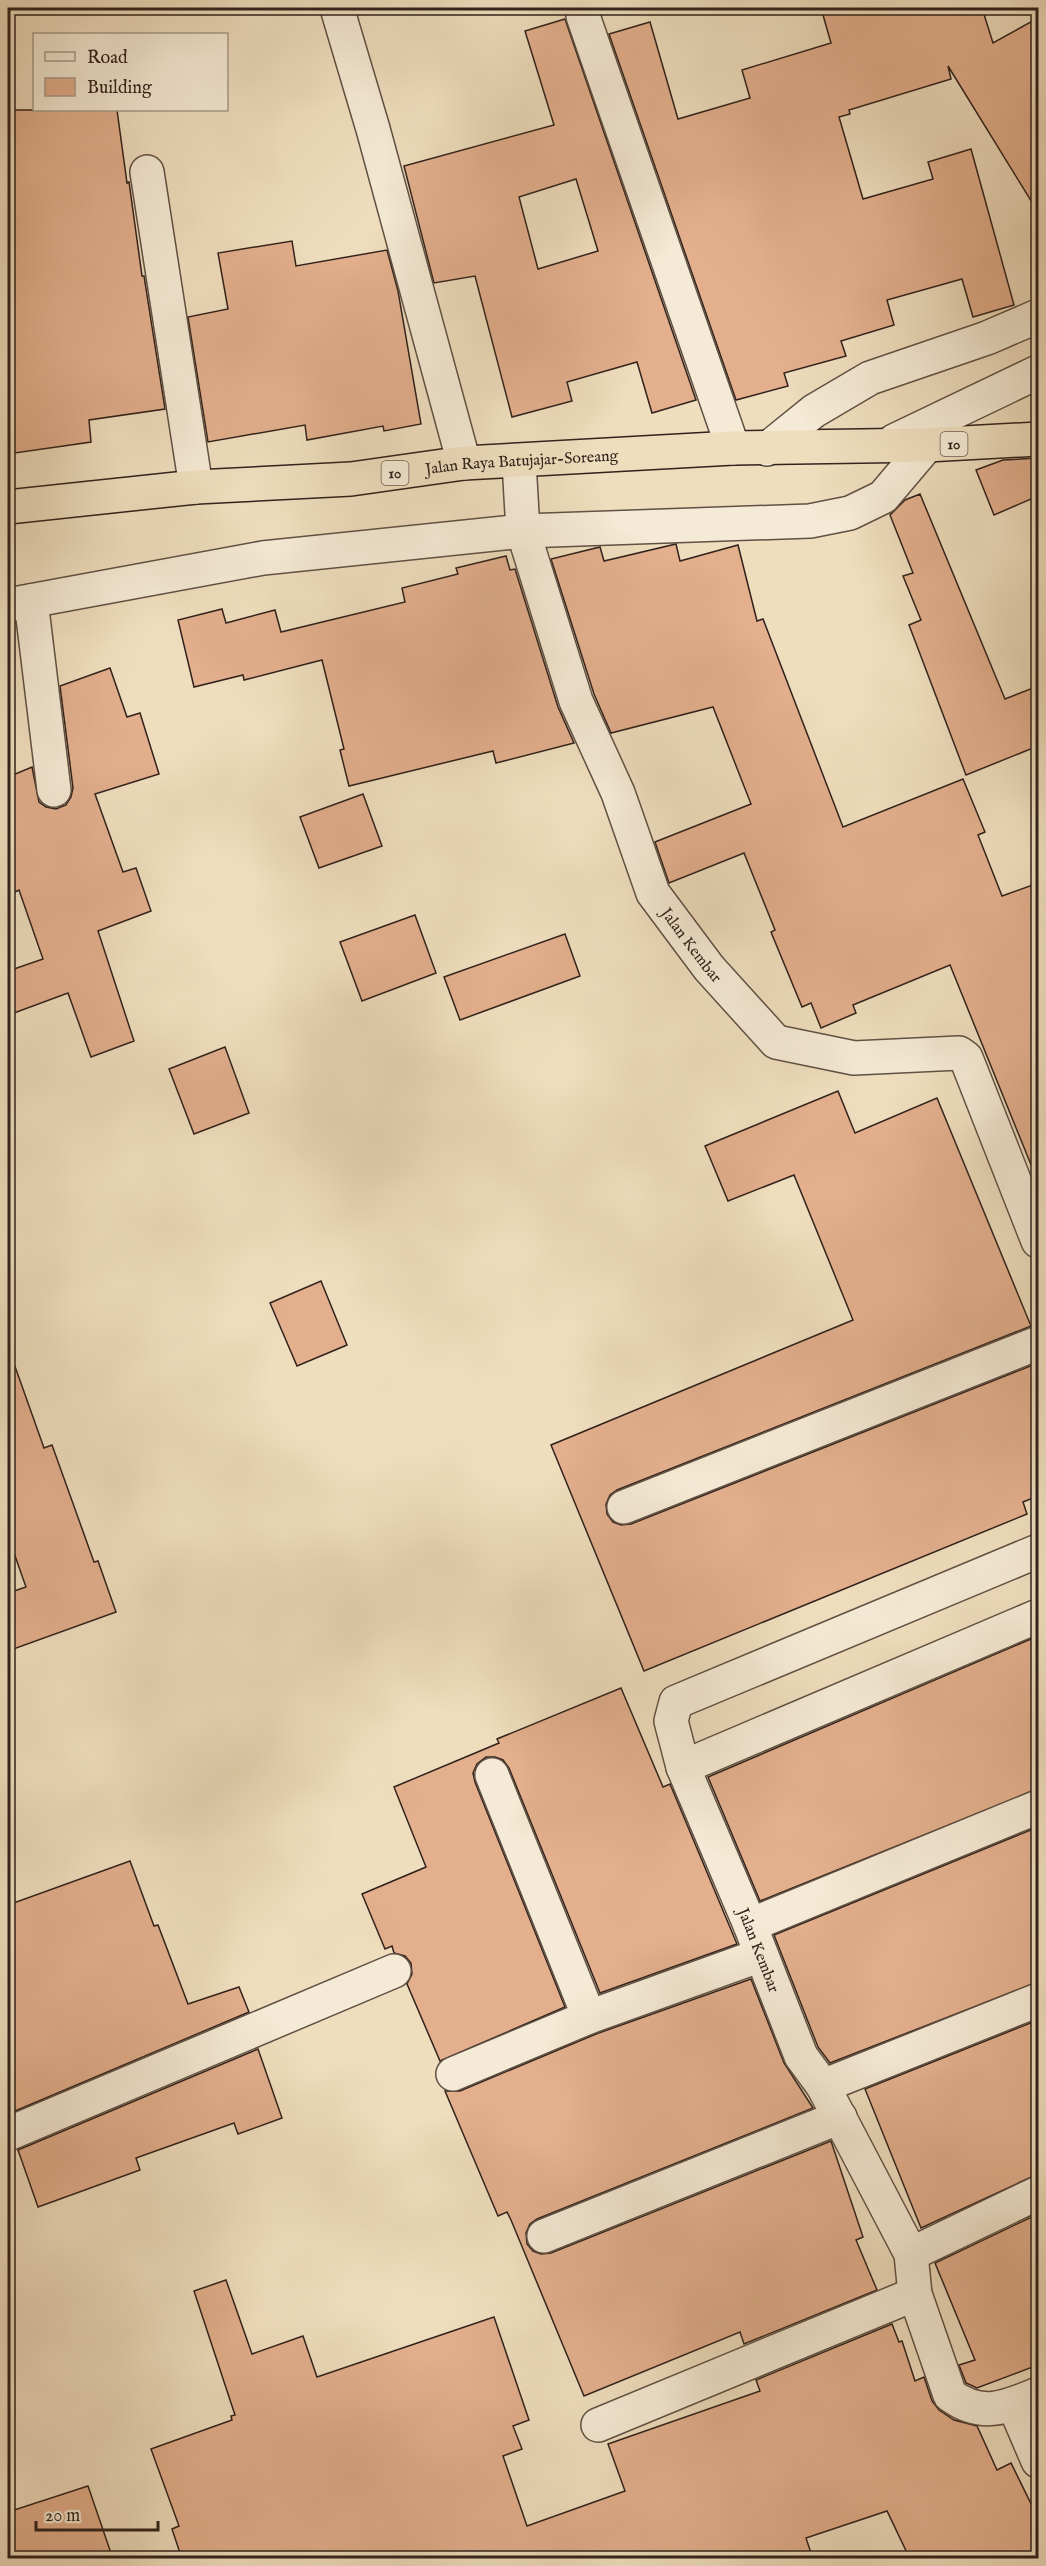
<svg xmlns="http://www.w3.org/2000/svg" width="1046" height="2566" viewBox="0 0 1046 2566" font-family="'IM FELL English',serif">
  <rect width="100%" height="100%" fill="#efdebe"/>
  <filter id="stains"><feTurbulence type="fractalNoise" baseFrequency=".00333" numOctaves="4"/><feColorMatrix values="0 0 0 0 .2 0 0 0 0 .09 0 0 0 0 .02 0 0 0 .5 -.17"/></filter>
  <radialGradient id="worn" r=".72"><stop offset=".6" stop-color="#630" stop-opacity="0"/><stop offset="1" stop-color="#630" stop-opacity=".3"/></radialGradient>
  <!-- building -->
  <g fill="#e3af8d" stroke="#31221c" stroke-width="1.5" fill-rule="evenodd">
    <path d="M 821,8 L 982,8 L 993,43 L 1038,18 L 1038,212 L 948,66 L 951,79 L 849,110 L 850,114 L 839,117 L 863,199 L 933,179 L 928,162 L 971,149 L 1014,305 L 973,317 L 962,279 L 887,300 L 894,325 L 841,341 L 846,356 L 784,373 L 788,386 L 736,400 L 609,34 L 650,22 L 678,119 L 750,98 L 742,70 L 831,43 Z"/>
    <path d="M 565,19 L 696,400 L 652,413 L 637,362 L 567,382 L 572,401 L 512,417 L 475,276 L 434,283 L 404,166 L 554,125 L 525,31 ZM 576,179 L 598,251 L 538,269 L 519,197 Z"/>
    <path d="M 8,110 L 117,110 L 127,183 L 129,182 L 142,276 L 144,276 L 165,409 L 89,420 L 91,442 L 8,454 Z"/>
    <path d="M 292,241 L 296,266 L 387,250 L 398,291 L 421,424 L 384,431 L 383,426 L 307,440 L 305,425 L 208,442 L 188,317 L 228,309 L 218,253 Z"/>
    <path d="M 1038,458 L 1038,496 L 994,515 L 976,470 L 1003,460 Z"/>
    <path d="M 920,494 L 1005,699 L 1038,686 L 1038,746 L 966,775 L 909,625 L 921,620 L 903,576 L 913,573 L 890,515 L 905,500 Z"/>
    <path d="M 676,544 L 680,561 L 738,545 L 757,621 L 763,619 L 843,827 L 963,779 L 985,832 L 978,835 L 1002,896 L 1038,883 L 1038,1182 L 950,965 L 853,1005 L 856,1013 L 821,1028 L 811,1003 L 802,1007 L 771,932 L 775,930 L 744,853 L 669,883 L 655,842 L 751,804 L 713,707 L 611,733 L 594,694 L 551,559 L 600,547 L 604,561 Z"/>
    <path d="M 506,556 L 510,570 L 515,569 L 558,707 L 574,743 L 496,763 L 493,751 L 349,786 L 340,750 L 344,749 L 322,660 L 244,680 L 243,675 L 194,687 L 178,620 L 222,609 L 226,623 L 275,610 L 281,632 L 405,602 L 402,588 L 458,574 L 456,568 Z"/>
    <path d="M 110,668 L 127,717 L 140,713 L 159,774 L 95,794 L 123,872 L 136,868 L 151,911 L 98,931 L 134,1041 L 91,1057 L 68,993 L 14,1013 L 8,995 L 8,971 L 43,959 L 19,890 L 15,892 L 8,870 L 8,777 L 32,767 L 39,802 L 46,807 L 56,809 L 66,805 L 71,797 L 73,788 L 60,686 Z"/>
    <path d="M 363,794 L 382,846 L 319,868 L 300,817 Z"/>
    <path d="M 415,915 L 436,973 L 362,1001 L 340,942 Z"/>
    <path d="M 565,934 L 580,976 L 460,1020 L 444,977 Z"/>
    <path d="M 225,1047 L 249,1113 L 194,1134 L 169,1069 Z"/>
    <path d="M 838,1091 L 855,1133 L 937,1098 L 1031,1326 L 617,1490 L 610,1495 L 606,1504 L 607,1514 L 613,1522 L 621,1525 L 631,1524 L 1038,1363 L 1038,1496 L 1023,1502 L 1027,1514 L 644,1671 L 551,1445 L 853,1320 L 794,1175 L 728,1201 L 705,1146 Z"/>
    <path d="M 321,1281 L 347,1345 L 297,1366 L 270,1303 Z"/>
    <path d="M 12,1358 L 44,1448 L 52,1445 L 94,1562 L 98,1561 L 116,1612 L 8,1651 L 8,1593 L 26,1587 L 8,1536 L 8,1359 Z"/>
    <path d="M 1038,1636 L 1038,1789 L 760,1901 L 708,1777 Z"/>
    <path d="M 621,1688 L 663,1787 L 670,1784 L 737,1944 L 600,1993 L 509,1768 L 503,1760 L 495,1757 L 486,1757 L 477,1764 L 473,1773 L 475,1782 L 565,2007 L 440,2061 L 407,1984 L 412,1974 L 411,1963 L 405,1956 L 394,1953 L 392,1946 L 385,1949 L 362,1894 L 426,1867 L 394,1787 L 499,1743 L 497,1739 Z"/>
    <path d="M 1038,1827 L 1038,1982 L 830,2063 L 818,2047 L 774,1935 Z"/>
    <path d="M 130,1861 L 154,1926 L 158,1925 L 188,2004 L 239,1987 L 249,2012 L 8,2114 L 8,1905 Z"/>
    <path d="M 751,1979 L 784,2063 L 813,2108 L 537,2219 L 530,2224 L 526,2233 L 527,2244 L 533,2251 L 541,2254 L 551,2253 L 831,2141 L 863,2237 L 856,2240 L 877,2290 L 744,2344 L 740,2332 L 584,2396 L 511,2220 L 507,2212 L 498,2216 L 445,2091 L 460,2091 L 596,2034 Z"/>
    <path d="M 1038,2020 L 1038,2174 L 921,2228 L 865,2089 Z"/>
    <path d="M 258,2049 L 282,2118 L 238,2134 L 234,2123 L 136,2158 L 140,2170 L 38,2207 L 18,2150 Z"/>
    <path d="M 1038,2214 L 1038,2365 L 977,2388 L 966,2383 L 959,2365 L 975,2360 L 935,2263 Z"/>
    <path d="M 226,2280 L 252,2354 L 303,2336 L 317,2377 L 494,2317 L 529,2420 L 513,2426 L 522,2449 L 503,2456 L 527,2526 L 625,2491 L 608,2444 L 760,2391 L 756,2380 L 892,2324 L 899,2342 L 902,2341 L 915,2381 L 924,2377 L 932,2401 L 939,2410 L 954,2420 L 977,2426 L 997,2470 L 1011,2463 L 1038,2518 L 1038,2559 L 910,2559 L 887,2511 L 806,2538 L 813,2559 L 182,2559 L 172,2529 L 179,2526 L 151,2449 L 232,2420 L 231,2416 L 235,2415 L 194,2291 Z"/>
    <path d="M 88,2486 L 113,2559 L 8,2559 L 8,2512 Z"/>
  </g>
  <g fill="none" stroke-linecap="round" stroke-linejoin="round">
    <defs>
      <g id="minor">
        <path d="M 337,8 L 373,129 L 464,463"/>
        <path d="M 583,16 L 733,448"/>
        <path d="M 147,172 L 196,487"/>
        <path d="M 894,441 L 1038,372"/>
        <path d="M 767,449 L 814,411 L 870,378 L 987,338 L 1038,316"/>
        <path id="s1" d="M 519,462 L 523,531 L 576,701 L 618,793 L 653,893 L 709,968 L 776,1042 L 854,1058 L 959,1053 L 966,1058 L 1038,1241"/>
        <path d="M 31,601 L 54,790"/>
        <path d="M 8,605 L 263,558 L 523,531 L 810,521 L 850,513 L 883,497 L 927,445"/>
        <path d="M 624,1507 L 1038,1343"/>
        <path id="s2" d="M 1038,1616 L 683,1767 L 750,1925 L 801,2056 L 823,2086 L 911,2254 L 915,2294 L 950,2395 C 981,2418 1005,2408 1038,2394"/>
        <path d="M 683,1767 L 671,1721 L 676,1702 L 1038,1551"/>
        <path d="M 492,1775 L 589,2017"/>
        <path d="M 750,1925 L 1038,1807"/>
        <path d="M 453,2074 L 589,2017 L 761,1955"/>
        <path d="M 823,2086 L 1038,2000"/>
        <path d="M 8,2134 L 394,1971"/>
        <path d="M 544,2236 L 840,2117"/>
        <path d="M 911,2254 L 1038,2193"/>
        <path d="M 1014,2405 L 1038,2461"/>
        <path d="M 598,2425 L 915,2294"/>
      </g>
      <g id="trunk">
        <path id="s3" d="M 8,507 L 196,487 L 351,479 L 464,463 L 733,448 L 927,445 L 1038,439"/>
      </g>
    </defs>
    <!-- minor casing -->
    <use href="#minor" stroke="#605144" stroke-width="36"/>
    <!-- trunk casing -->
    <use href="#trunk" stroke="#31221c" stroke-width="36"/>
    <!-- minor -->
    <use href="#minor" stroke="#f5ead5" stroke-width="33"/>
    <!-- trunk -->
    <use href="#trunk" stroke="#efdebe" stroke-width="33"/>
  </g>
  <g text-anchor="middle" stroke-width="6" stroke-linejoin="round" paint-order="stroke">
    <!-- shield labels -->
    <g fill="#f5ead5" stroke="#6c5e54" stroke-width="1.5">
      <rect x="940.5" y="432" width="27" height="24" rx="4.5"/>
      <rect x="381.5" y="461" width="27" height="24" rx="4.5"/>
    </g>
    <g font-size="15" font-weight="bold" fill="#31221c">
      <text x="954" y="449">10</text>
      <text x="395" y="478">10</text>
    </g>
    <!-- street labels -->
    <g font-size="16" fill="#31221c" stroke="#f5ead5">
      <text dy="6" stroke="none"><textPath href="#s3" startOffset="516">Jalan Raya Batujajar-Soreang</textPath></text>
      <text dy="6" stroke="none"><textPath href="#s1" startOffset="519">Jalan Kembar</textPath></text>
      <text dy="6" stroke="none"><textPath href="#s2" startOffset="584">Jalan Kembar</textPath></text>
    </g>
  </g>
  <!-- margin -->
  <rect width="1046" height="2566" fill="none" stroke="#efdebe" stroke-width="30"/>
  <rect x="9" y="9" width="1028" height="2548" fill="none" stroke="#31221c" stroke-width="3"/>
  <rect x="15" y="15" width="1016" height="2536" fill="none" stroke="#31221c" stroke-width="1.5"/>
  <!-- legend -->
  <rect x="33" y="33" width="195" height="78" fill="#f5ead5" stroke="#a79a8b" stroke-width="1.5"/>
  <rect x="45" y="52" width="30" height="9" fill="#f5ead5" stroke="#a79a8b" stroke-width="1.5"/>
  <text x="87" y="63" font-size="18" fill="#31221c">Road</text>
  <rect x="45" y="78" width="30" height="18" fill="#e3af8d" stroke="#a79a8b" stroke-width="1.5"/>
  <text x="87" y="93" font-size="18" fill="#31221c">Building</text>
  <!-- scale -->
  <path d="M36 2521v9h122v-9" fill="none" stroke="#31221c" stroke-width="3"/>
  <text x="45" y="2521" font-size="18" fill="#31221c" stroke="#f5ead5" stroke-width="4.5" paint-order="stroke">20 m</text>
  <rect width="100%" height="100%" filter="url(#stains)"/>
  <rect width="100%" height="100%" fill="url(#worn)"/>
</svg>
